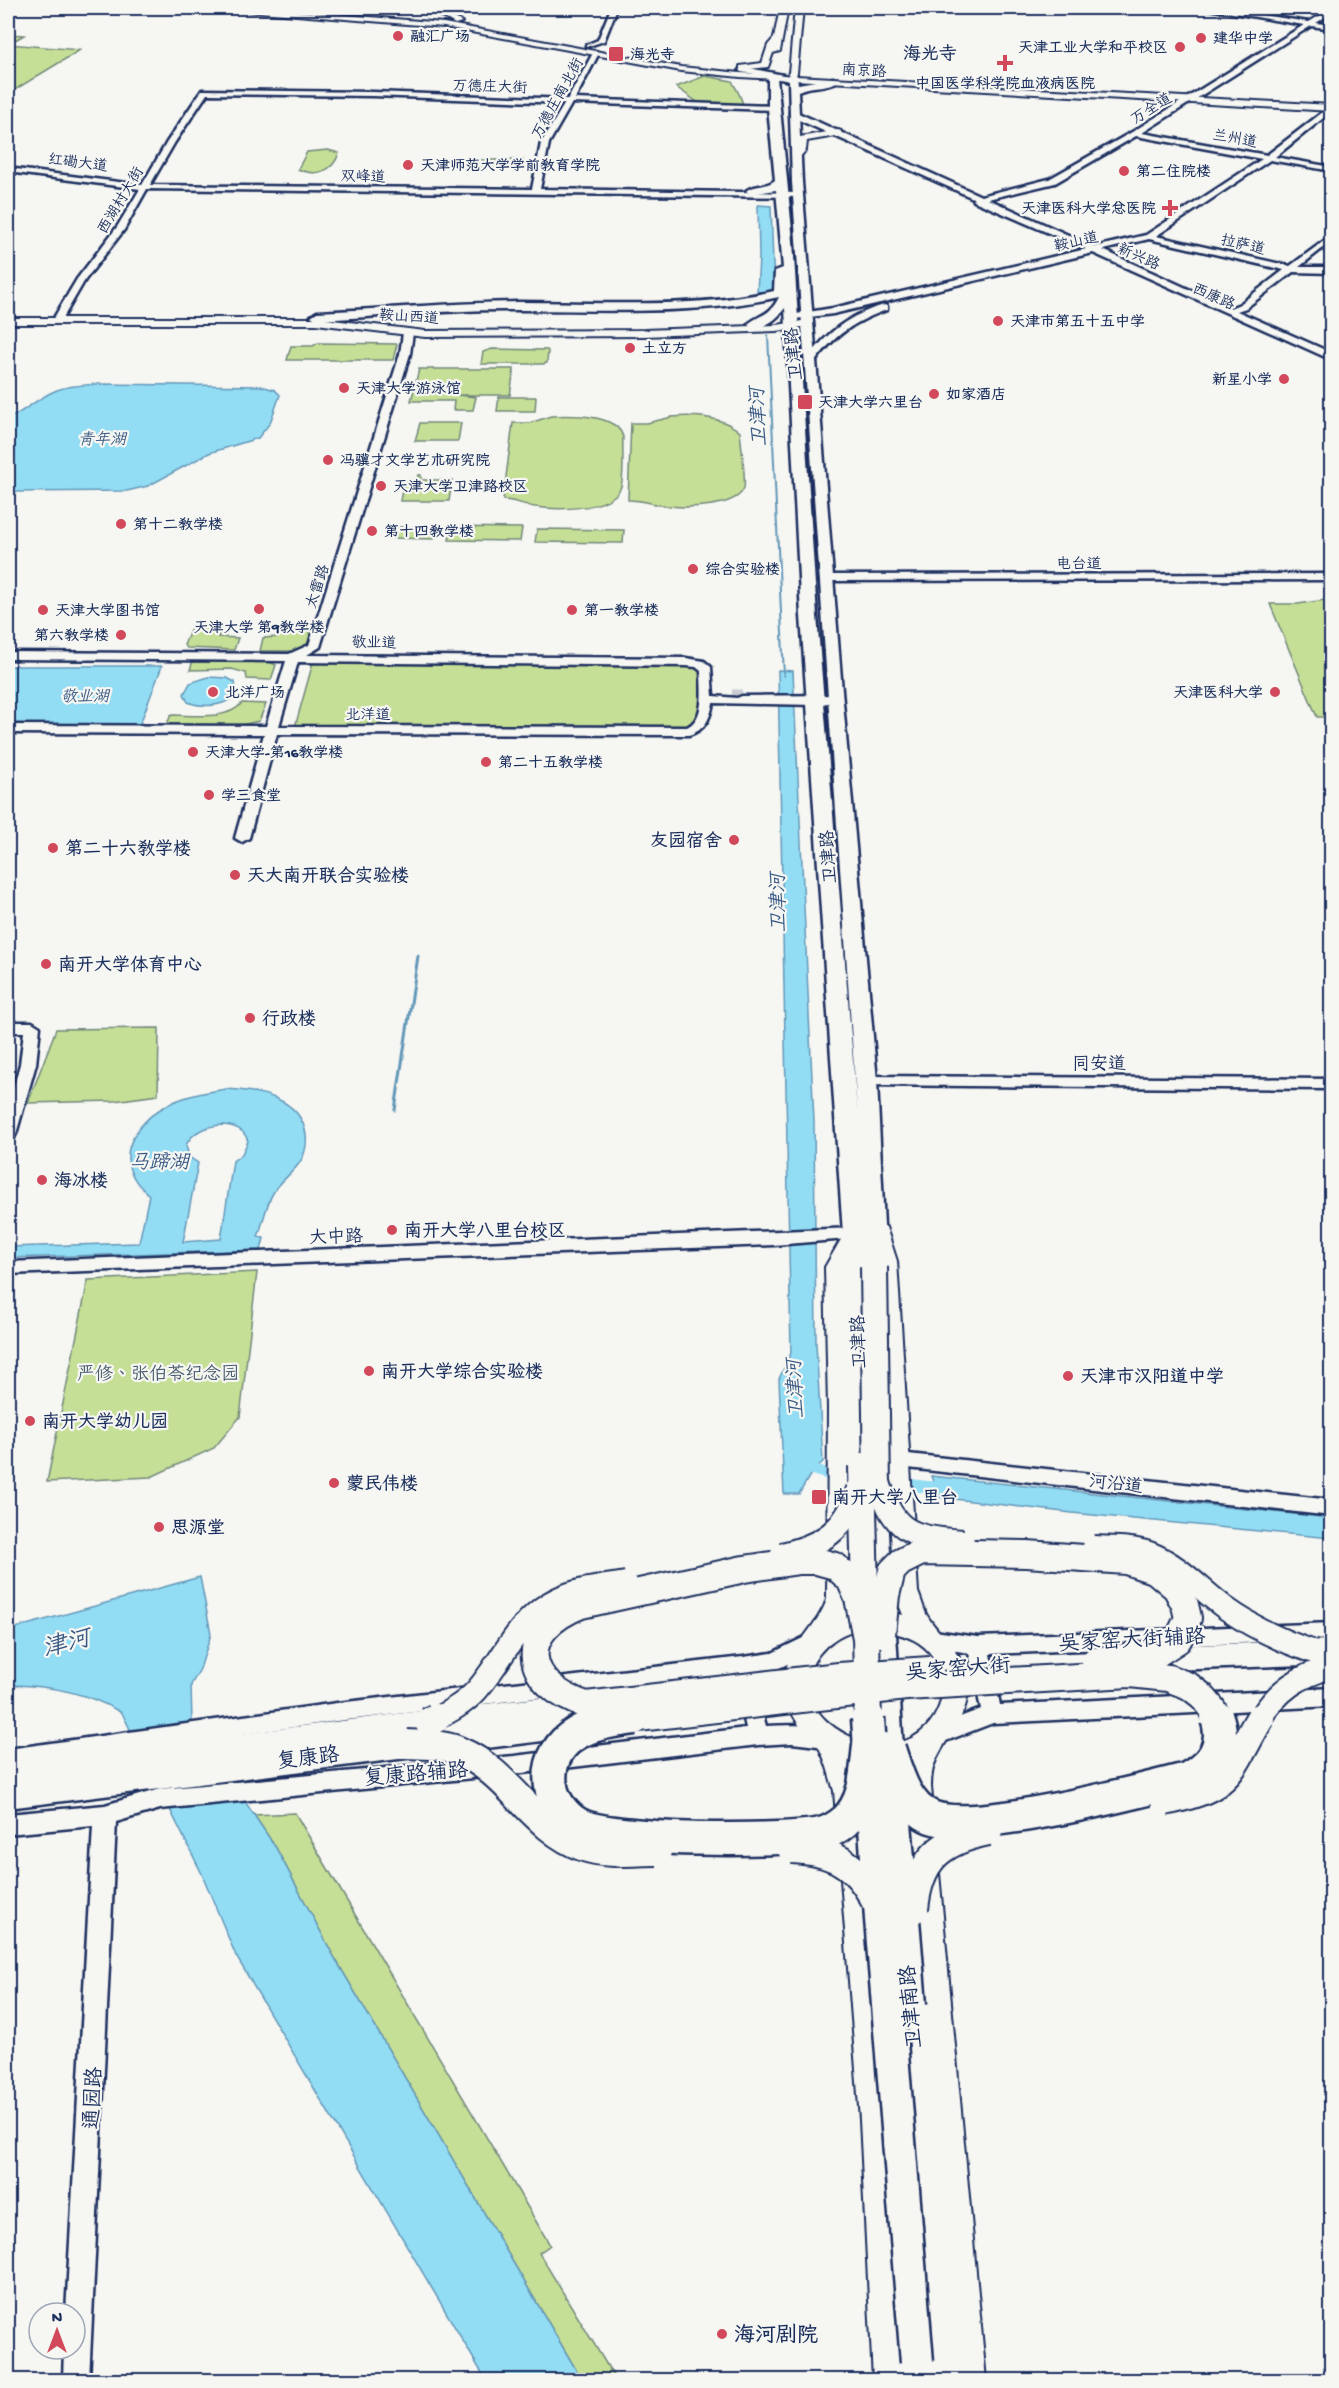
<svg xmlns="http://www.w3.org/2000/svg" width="1339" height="2388" viewBox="0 0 1339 2388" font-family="'Gochi Hand','LXGW WenKai TC',sans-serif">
  <rect width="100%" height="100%" fill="#f6f6f2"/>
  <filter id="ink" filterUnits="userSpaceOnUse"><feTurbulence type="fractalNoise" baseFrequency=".0167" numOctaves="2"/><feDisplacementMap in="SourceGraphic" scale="12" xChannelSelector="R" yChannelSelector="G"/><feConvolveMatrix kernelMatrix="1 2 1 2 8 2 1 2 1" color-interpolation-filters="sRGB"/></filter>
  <g filter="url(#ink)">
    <!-- green -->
    <g fill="#c6df96" stroke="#70877a" stroke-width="1.5">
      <path d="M 8,34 L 24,35 L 8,44 L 80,50 L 8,94 Z"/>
      <path d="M 705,76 L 732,81 C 736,89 741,95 743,105 L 700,104 L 676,87 Z"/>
      <path d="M 328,150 L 339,153 C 333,172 316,177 298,169 L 307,152 Z"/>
      <path d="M 477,160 L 523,160 L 521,168 L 475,168 Z"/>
      <path d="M 318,343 L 397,344 L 393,360 L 287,360 L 291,346 L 313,346 Z"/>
      <path d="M 492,349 L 547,350 L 548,351 L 547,363 L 543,364 L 481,364 L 483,352 Z"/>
      <path d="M 419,369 L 514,369 L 510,395 L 457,395 L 476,397 L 473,410 L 453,410 L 454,401 L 411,401 Z"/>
      <path d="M 499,397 L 536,397 L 535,411 L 497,411 Z"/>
      <path d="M 551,416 C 570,415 617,413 623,437 C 622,449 625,480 620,489 C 608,511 556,510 535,507 C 524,505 515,500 503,500 L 513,423 L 530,423 Z"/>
      <path d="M 672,417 C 695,415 722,416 740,432 C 741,442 746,481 744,488 C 737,508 686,508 669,506 C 655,505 644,500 628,500 L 631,423 L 647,423 Z"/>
      <path d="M 420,423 L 461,423 L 458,441 L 415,441 Z"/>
      <path d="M 418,475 L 421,475 L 421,480 L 452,480 L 449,501 L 400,501 L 404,480 L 417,480 Z"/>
      <path d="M 395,527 L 437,527 L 434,539 L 392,538 Z"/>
      <path d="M 452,527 L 522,528 L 520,541 L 449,540 Z"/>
      <path d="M 537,529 L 624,530 L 623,543 L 535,542 Z"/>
      <path d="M 1331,599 L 1331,717 L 1317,717 L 1270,604 L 1298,604 Z"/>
      <path d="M 193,624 L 223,625 L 218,637 L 238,638 L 234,650 L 187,648 L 184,645 Z"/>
      <path d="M 312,625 L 307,649 L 299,651 L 260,651 L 263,638 L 279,637 L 283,626 Z"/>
      <path d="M 314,659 L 694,665 L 702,673 L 700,716 L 683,728 L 295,727 Z"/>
      <path d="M 193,660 L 267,661 L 276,665 L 271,680 L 247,679 L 246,673 L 232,669 L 190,670 Z"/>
      <path d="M 242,703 L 266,704 L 259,721 L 236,726 L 166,726 L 171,715 C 193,715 227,721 242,703 Z"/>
      <path d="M 159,1028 L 158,1095 L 114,1101 L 28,1103 L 56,1029 Z"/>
      <path d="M 257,1272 L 240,1417 L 214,1448 L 151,1477 L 47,1482 L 88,1280 Z"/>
      <path d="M 295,1813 L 550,2245 L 539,2253 L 616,2380 L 582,2380 L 333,1955 L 276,1848 L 254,1815 Z"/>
    </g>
    <!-- water -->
    <g fill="#93ddf4" stroke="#6397b8" stroke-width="1.5" fill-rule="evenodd">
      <path d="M 758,205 L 771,206 L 774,292 L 757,292 L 759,258 Z"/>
      <path d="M 99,384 L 261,386 L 275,390 L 280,395 L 270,423 L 258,438 L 209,453 L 148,486 L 127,491 L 8,492 L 8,419 C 25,411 39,397 57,390 C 70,385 85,385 99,384 Z"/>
      <path d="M 8,666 L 162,666 L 140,724 L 8,724 Z"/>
      <path d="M 778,670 L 793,671 L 814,1122 L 816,1344 L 823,1462 L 813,1470 L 799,1494 L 784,1494 L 779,1379 L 791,1353 Z"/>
      <path d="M 208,677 L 227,678 L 235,682 C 241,707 203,709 188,702 L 184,694 L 190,683 Z"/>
      <path d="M 226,1089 C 258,1091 301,1097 306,1135 C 307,1144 305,1154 300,1162 C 293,1173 280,1181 273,1193 C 266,1205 263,1223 258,1237 L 264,1238 L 261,1250 L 8,1258 L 8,1247 L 139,1243 L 149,1195 C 144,1190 137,1184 134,1178 C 116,1148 142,1118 169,1104 C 187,1095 207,1092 226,1089 ZM 223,1125 C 235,1126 244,1129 248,1141 L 242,1154 L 233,1161 L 221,1239 L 183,1242 L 198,1163 L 189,1157 L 186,1145 C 194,1130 207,1126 223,1125 Z"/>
      <path d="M 931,1476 L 1331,1518 L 1331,1538 L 1072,1513 L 929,1496 L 936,1489 Z"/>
      <path d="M 200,1577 L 211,1634 L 200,1669 L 191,1685 L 192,1722 L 276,1848 L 333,1955 L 582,2380 L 486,2380 L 236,1956 L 202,1874 L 122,1713 C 87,1692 48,1685 8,1685 L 8,1630 Z"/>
    </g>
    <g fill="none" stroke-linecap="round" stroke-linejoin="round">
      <!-- stream-far1 -->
      <path stroke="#6397b8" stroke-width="2" d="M 768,335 L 784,676"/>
      <!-- stream -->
      <path stroke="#6397b8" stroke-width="3" d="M 395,1110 L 418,956"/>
      <!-- canal -->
      <g fill="#93ddf4" fill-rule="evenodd">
        <path d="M 813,1464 L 837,1471 L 840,1475 L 837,1479 L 832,1481 L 808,1474 L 805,1470 L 808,1466 Z"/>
        <path d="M 894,1477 L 953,1484 L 959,1486 L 961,1490 L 959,1494 L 953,1496 L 894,1489 L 889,1487 L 886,1483 L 889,1479 Z"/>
      </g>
      <!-- secondary-tunnel -->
      <path stroke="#caced4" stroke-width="11" stroke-dasharray="11 6" stroke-linecap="butt" d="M 732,695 L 742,695"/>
      <defs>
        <g id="secondary">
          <path d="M 611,8 L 617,8 L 604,41 L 586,47 L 586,45 L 598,40 Z"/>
          <path d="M 877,8 L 931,8 L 928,10 Z"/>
          <path d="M 1202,8 L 1214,8 L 1309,22 L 1332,8 L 1332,13 L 1316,23 L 1332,25 L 1332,29 L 1311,26 L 1142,133 L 1267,155 L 1332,105 L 1332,111 L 1275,157 L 1332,167 L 1332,171 L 1270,160 L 1156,236 L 1290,266 L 1332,235 L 1332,241 L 1299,267 L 1332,267 L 1332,273 L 1293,272 L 1246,308 L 1237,311 L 1332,353 L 1332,360 L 1093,253 L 833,314 L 787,320 L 787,316 L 790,315 L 833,308 L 1086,249 L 974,201 L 973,198 L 790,116 L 790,112 L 796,112 L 981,196 L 1049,179 L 1132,132 L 1304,25 ZM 1136,136 L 1262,159 L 1146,235 L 1095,247 L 988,199 L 1055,183 ZM 1149,239 L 1284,270 L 1240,304 L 1230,308 L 1103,250 Z"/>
          <path d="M 596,51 L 599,53 L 575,99 L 773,106 L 777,108 L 773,110 L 572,103 L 549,143 L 540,189 L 798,193 L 802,195 L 801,197 L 147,189 L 124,230 L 85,280 L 60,323 L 52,321 L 77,279 L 117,227 L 140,189 L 8,172 L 8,168 L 142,185 L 167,142 L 202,90 L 373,92 L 568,99 L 593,53 ZM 207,94 L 373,96 L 565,103 L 541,143 L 532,189 L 150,185 L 175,142 Z"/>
          <path d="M 884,305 L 887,306 L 887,310 C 855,321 834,335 814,363 L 808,363 L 806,361 C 827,332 849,315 884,305 Z"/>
          <path d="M 408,330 L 413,333 L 410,354 L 320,647 L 307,655 L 686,658 L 704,661 L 711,667 L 713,696 L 737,698 L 742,696 L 839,695 L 839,701 L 816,705 L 713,703 C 710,719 705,730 689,735 L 277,734 L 249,838 L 242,842 L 235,838 L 264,734 L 8,733 L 8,725 L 266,726 L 286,661 L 8,659 L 8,652 L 289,654 L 309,645 L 400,354 L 403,333 ZM 298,662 L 686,666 L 696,667 L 701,671 C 701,689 706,718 687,727 L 279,726 Z"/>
          <path d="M 1332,574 L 1332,580 L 826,581 L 820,578 L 826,575 Z"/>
          <path d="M 8,1022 L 32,1022 L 40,1027 L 36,1064 L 16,1134 L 14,1138 L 8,1139 L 8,1108 L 20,1064 L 24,1032 L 8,1032 Z"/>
          <path d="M 866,1076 L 1332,1079 L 1332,1089 L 861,1085 L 858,1081 Z"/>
          <path d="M 854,1228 L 860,1230 L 862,1234 L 860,1238 L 774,1245 L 8,1274 L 8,1262 Z"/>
          <path d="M 899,1453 L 1332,1500 L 1332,1516 L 899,1467 L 892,1465 L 890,1460 L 892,1455 Z"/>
          <path d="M 1332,1623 L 1332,1639 L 990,1654 L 1000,1705 L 1332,1688 L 1332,1706 L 993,1723 L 938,1744 L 931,1742 L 927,1735 L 931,1728 L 981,1709 L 969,1653 L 927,1646 L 924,1640 L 927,1634 L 934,1631 L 978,1637 Z"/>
          <path d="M 811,1634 L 818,1637 L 821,1643 L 818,1649 L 775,1670 L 337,1721 L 8,1767 L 8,1749 L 337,1703 L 743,1657 L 772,1653 Z"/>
          <path d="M 749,1687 L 756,1690 L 766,1726 C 788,1725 812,1724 833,1731 L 837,1738 L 833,1745 L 826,1747 L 792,1743 L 758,1745 L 514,1774 L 160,1809 L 116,1822 L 89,2380 L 63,2380 L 64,2349 L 75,2349 L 75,2313 L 66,2313 L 93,1826 L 8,1834 L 8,1814 L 105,1805 L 160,1789 L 514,1756 L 746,1728 L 739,1696 L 742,1690 Z"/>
        </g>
        <g id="primary">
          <path d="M 232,8 L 258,8 L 444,23 L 681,67 L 740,73 L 1332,105 L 1332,111 L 740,77 L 681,71 L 444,27 L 236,10 Z"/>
          <path d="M 427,8 L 436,8 L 462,22 L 455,24 Z"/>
          <path d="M 780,8 L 788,8 L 780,51 L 773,53 L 768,67 L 740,70 L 740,66 L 762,63 L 768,45 L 774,38 Z"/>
          <path d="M 795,8 L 803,8 L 797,73 L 793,75 L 789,73 Z"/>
          <path d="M 838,130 L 841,131 L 841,135 L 807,141 L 806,150 L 799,158 L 791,156 L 798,149 L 800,137 Z"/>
          <path d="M 8,318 L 316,318 L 425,331 L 644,330 L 777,325 L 808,320 L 813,323 L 808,326 L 777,331 L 644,336 L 425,337 L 316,324 L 8,324 Z"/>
          <path d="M 879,1225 L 886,1227 L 897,1261 L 918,1592 C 921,1599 923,1607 926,1614 C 937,1633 955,1645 963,1666 C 979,1707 951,1727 936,1760 C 932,1768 931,1778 931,1787 L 986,2380 L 954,2380 L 905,1787 L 909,1762 C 889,1767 870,1768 850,1760 L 860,1791 L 888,2120 L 905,2380 L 873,2380 L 860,2120 L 834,1791 C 829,1775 826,1758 816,1743 C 813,1738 807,1735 803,1730 C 789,1712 778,1688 787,1666 C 796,1641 819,1624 827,1599 L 828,1408 L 825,1267 L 847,1229 L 854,1227 L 861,1229 L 864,1234 L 845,1267 L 850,1408 L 851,1599 L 846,1613 L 880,1609 L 903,1615 L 894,1592 L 877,1261 L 869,1232 L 872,1227 ZM 880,1629 C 893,1633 907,1635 919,1643 C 951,1665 949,1709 921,1732 C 873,1771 775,1709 819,1654 C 827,1644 840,1634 853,1631 C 861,1629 871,1630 880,1629 Z"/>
        </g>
        <g id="highway">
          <path d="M 744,67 L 788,76 L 790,71 L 796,71 L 798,84 L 833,78 L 838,81 C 827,88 811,85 798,91 L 802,182 L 842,691 L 877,1081 L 886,1267 L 882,1273 L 874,1275 L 867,1273 L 875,1466 L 871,1473 L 862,1476 L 853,1473 L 849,1466 L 843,1234 L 801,616 L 785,308 C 776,320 765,329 750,327 L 748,324 C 762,313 769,317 779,297 C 693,317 593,309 505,310 C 442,310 379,317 317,320 L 311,316 L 317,312 C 384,309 451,303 518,302 C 600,302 694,309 774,291 L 775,271 L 783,268 L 776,190 L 751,194 L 746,191 C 754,184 766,188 775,180 L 768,108 L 768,76 L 741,72 L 739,70 ZM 777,78 L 789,81 L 792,182 L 857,1111 L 817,616 L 793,241 Z"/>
          <path d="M 882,1622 L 892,1626 L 896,1634 L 903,1749 L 899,1758 L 889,1762 L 879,1758 L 875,1749 L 868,1634 L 872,1626 Z"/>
          <path d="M 1332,1640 L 1332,1664 L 1144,1671 L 1134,1667 L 1130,1659 L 1134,1651 L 1144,1647 Z"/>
          <path d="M 586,1693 L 596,1696 L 600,1705 L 596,1713 L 600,1714 L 604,1723 L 600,1732 L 590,1735 L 8,1808 L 8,1763 L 429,1710 Z"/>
          <path d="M 910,1990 L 921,1994 L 926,2005 L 961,2380 L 925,2380 L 894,2005 L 899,1994 Z"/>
        </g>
      </defs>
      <!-- secondary casing -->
      <use href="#secondary" stroke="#1b2f5e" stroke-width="5"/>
      <!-- primary casing -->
      <use href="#primary" stroke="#1b2f5e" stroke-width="4"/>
      <!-- highway casing -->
      <use href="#highway" stroke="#1b2f5e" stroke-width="5"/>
      <!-- secondary -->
      <use href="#secondary" fill="#f6f6f2" fill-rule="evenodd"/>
      <!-- primary -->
      <use href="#primary" fill="#f6f6f2" fill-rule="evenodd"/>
      <!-- highway -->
      <use href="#highway" fill="#f6f6f2" fill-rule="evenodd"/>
      <defs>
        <g id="primary-bridge-far1">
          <path d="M 877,1475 C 892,1531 907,1537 963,1541"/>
          <path d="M 1094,1547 C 1112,1548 1131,1547 1149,1553 C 1178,1564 1199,1588 1224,1607 C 1251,1627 1282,1641 1314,1652"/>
          <path d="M 782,1554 C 822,1545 846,1530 858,1489"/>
          <path d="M 433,1720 C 449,1712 464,1704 476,1691 C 501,1663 516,1623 550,1603 C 573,1589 601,1587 626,1583"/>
          <path d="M 1259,1720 C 1278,1690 1298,1676 1332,1667"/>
        </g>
        <g id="primary-bridge">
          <path d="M 429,1722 L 436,1718"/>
          <path d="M 407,1744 C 425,1745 445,1744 461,1752 C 510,1773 533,1829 584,1847 C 607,1855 633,1851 657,1851"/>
          <path d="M 1165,1801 C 1233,1786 1227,1774 1260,1718"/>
          <path d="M 792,1849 C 833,1851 856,1863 875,1900"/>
          <path d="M 914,1909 C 919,1859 940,1841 988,1831"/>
        </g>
        <g id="highway-bridge-far1">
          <path d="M 874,1267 L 877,1488"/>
          <path d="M 862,1466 L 868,1720"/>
          <path d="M 882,1634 L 886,1595 L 892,1571 L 901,1562 L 921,1552 L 1027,1554 L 1126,1561 L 1156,1571 L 1176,1588 L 1185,1605 L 1188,1618 L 1178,1640 L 1158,1653 L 1095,1661"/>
          <path d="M 866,1638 L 858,1598 L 850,1580 L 835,1566 L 817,1561 L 799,1561 L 744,1569 L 581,1605 C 515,1631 522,1684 586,1705 L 839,1676 L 930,1670"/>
          <path d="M 621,1720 L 906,1687 L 1130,1674 L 1168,1678 L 1189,1686 L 1202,1696 L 1212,1708 L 1218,1720"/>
        </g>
        <g id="highway-bridge">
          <path d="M 634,1718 C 614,1721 594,1723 577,1733 C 541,1754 542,1801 576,1823 C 605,1842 783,1842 821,1834 C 829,1832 838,1827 845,1821 C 866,1802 866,1772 869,1745"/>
          <path d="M 868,1718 L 881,1919 L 917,2362"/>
          <path d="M 889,1749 C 897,1773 905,1806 931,1817 C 975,1834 1136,1792 1187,1779 C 1211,1766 1227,1747 1217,1718"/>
          <path d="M 891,1774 L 910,2005"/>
        </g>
      </defs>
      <!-- primary-bridge-far1 casing -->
      <use href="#primary-bridge-far1" stroke="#1b2f5e" stroke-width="26" stroke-linecap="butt"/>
      <!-- primary-bridge casing -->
      <use href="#primary-bridge" stroke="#1b2f5e" stroke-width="32" stroke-linecap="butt"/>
      <!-- highway-bridge-far1 casing -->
      <use href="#highway-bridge-far1" stroke="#1b2f5e" stroke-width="30" stroke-linecap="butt"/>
      <!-- highway-bridge casing -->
      <use href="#highway-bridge" stroke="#1b2f5e" stroke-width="37" stroke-linecap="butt"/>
      <!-- primary-bridge-far1 -->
      <use href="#primary-bridge-far1" stroke="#f6f6f2" stroke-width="22"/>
      <!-- primary-bridge -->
      <use href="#primary-bridge" stroke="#f6f6f2" stroke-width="28"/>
      <!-- highway-bridge-far1 -->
      <use href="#highway-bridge-far1" stroke="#f6f6f2" stroke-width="26"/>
      <!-- highway-bridge -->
      <use href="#highway-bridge" stroke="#f6f6f2" stroke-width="32"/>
    </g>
  </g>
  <!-- markers -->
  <g fill="#d1495b" stroke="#f6f6f2" stroke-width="2">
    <circle cx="398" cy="36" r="6"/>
    <circle cx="1201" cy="38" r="6"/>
    <circle cx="1180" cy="47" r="6"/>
    <rect x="608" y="46" width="16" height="16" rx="3"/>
    <path d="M1002 54h6v6h6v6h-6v6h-6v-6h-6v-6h6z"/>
    <circle cx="408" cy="165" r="6"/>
    <circle cx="1124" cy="171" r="6"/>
    <path d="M1167 199h6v6h6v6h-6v6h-6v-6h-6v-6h6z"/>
    <circle cx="998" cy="321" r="6"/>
    <circle cx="630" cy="348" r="6"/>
    <circle cx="1284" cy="379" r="6"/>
    <circle cx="344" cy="388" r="6"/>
    <circle cx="934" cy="394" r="6"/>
    <rect x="797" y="394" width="16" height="16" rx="3"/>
    <circle cx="328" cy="460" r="6"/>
    <circle cx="381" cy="486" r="6"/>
    <circle cx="121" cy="524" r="6"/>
    <circle cx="372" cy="531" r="6"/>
    <circle cx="693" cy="569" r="6"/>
    <circle cx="259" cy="609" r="6"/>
    <circle cx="43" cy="610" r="6"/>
    <circle cx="572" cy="610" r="6"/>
    <circle cx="121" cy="635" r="6"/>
    <circle cx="213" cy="692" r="6"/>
    <circle cx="1275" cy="692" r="6"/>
    <circle cx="193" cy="752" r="6"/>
    <circle cx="486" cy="762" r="6"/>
    <circle cx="209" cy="795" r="6"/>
    <circle cx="734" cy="840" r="6"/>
    <circle cx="53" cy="848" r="6"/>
    <circle cx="235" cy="875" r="6"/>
    <circle cx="46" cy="964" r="6"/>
    <circle cx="250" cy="1018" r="6"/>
    <circle cx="42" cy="1180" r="6"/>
    <circle cx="392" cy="1230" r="6"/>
    <circle cx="369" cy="1371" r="6"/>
    <circle cx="1068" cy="1376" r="6"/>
    <circle cx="30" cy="1421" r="6"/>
    <circle cx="334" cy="1483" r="6"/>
    <rect x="811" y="1489" width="16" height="16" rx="3"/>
    <circle cx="159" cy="1527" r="6"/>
    <circle cx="722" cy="2334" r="6"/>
  </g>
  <g text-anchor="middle" stroke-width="4.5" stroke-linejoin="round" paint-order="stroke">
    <!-- far-poi labels -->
    <g font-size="15" font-weight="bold" fill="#1b2f5e" stroke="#f6f6f2" text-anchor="start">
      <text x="410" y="41">融汇广场</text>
      <text x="1213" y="43">建华中学</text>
      <text x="1168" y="52" text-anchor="end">天津工业大学和平校区</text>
      <text x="630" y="59">海光寺</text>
      <text x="1005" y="88" text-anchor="middle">中国医学科学院血液病医院</text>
      <text x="420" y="170">天津师范大学学前教育学院</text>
      <text x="1136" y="176">第二住院楼</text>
      <text x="1156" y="213" text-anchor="end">天津医科大学总医院</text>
      <text x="1010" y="326">天津市第五十五中学</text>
      <text x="642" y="353">土立方</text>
      <text x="1272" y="384" text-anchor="end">新星小学</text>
      <text x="356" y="393">天津大学游泳馆</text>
      <text x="946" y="399">如家酒店</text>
      <text x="818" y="407">天津大学六里台</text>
      <text x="340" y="465">冯骥才文学艺术研究院</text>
      <text x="393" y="491">天津大学卫津路校区</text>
      <text x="133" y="529">第十二教学楼</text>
      <text x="384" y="536">第十四教学楼</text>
      <text x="705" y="574">综合实验楼</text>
      <text x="55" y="615">天津大学图书馆</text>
      <text x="584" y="615">第一教学楼</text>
      <text x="259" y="632" text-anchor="middle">天津大学 第9教学楼</text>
      <text x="109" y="640" text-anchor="end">第六教学楼</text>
      <text x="225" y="697">北洋广场</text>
      <text x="1263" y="697" text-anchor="end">天津医科大学</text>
      <text x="205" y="757">天津大学-第16教学楼</text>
      <text x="498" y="767">第二十五教学楼</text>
      <text x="221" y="800">学三食堂</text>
    </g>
    <!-- far-street labels -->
    <g font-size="15" fill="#1b2f5e" stroke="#f6f6f2">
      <text transform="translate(864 70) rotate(3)" y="5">南京路</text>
      <text transform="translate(490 86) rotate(2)" y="5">万德庄大街</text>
      <text transform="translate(557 98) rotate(-61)" y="5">万德庄南北街</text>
      <text transform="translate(1151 108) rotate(-32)" y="5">万全道</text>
      <text transform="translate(1235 138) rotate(10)" y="5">兰州道</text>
      <text transform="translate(78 162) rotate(7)" y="5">红磡大道</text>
      <text transform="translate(363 176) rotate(1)" y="5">双峰道</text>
      <text transform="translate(120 200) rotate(-59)" y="5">西湖村大街</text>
      <text transform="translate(1076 241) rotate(-13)" y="5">鞍山道</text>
      <text transform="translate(1243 244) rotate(13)" y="5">拉萨道</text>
      <text transform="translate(1139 256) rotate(24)" y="5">新兴路</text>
      <text transform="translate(1214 296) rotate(24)" y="5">西康路</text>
      <text transform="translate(409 316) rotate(4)" y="5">鞍山西道</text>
      <text x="1079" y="568">电台道</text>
      <text transform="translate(317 586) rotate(-72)" y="5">太雷路</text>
      <text transform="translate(374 642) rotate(1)" y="5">敬业道</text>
      <text x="368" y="719">北洋道</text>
    </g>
    <!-- far-water labels -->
    <g font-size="16" font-style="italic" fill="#395a84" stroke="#f6f6f2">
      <text x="102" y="444">青年湖</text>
      <text x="85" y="701">敬业湖</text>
    </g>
    <!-- far-quarter labels -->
    <g font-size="18" font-weight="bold" fill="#1b2f5e" stroke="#f6f6f2">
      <text x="930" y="59">海光寺</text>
    </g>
    <!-- street labels -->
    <g font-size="18" fill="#1b2f5e" stroke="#f6f6f2">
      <text transform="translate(793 354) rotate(-96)" y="6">卫津路</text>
      <text transform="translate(828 857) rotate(-94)" y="6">卫津路</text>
      <text x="1099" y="1069">同安道</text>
      <text transform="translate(336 1236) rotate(-2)" y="6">大中路</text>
      <text transform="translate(858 1342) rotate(-92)" y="6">卫津路</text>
      <text transform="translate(1116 1483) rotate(6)" y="6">河沿道</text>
    </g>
    <!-- poi labels -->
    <g font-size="18" font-weight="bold" fill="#1b2f5e" stroke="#f6f6f2" text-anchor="start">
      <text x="722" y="846" text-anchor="end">友园宿舍</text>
      <text x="65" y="854">第二十六教学楼</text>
      <text x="247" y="881">天大南开联合实验楼</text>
      <text x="58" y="970">南开大学体育中心</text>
      <text x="262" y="1024">行政楼</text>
      <text x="54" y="1186">海冰楼</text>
      <text x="404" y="1236">南开大学八里台校区</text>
      <text x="381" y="1377">南开大学综合实验楼</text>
      <text x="1080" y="1382">天津市汉阳道中学</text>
      <text x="42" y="1427">南开大学幼儿园</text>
      <text x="346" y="1489">蒙民伟楼</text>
      <text x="832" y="1503">南开大学八里台</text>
      <text x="171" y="1533">思源堂</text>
    </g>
    <!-- park labels -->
    <g font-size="18" fill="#465b6c" stroke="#f6f6f2">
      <text x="158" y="1379">严修、张伯苓纪念园</text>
    </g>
    <!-- water labels -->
    <g font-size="20" font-style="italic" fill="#395a84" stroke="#f6f6f2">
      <text transform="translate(757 417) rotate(-93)" y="7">卫津河</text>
      <text transform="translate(777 903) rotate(-91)" y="7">卫津河</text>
      <text x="159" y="1168">马蹄湖</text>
      <text transform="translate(794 1389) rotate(-93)" y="7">卫津河</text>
    </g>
    <!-- near-street labels -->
    <g font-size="21" fill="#1b2f5e" stroke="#f6f6f2">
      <text transform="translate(1132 1639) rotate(-3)" y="7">吴家窑大街辅路</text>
      <text transform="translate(958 1668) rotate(-4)" y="7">吴家窑大街</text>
      <text transform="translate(308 1757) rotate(-7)" y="7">复康路</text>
      <text transform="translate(416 1773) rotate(-5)" y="7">复康路辅路</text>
      <text transform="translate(910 2007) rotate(-95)" y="7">卫津南路</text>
      <text transform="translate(92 2098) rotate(-87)" y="7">通园路</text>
    </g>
    <!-- near-poi labels -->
    <g font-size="21" font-weight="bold" fill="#1b2f5e" stroke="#f6f6f2" text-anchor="start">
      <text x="734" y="2341">海河剧院</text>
    </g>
    <!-- near-water labels -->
    <g font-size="24" font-style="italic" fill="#395a84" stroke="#f6f6f2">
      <text transform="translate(66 1642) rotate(-14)" y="8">津河</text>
    </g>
  </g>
  <!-- margin -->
  <rect width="1339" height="2388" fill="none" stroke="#f6f6f2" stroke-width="30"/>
  <rect x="15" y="15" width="1309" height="2358" fill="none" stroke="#1b2f5e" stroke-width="2" filter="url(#ink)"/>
  <!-- north arrow -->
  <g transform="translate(57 2331)"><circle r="28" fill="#f6f6f2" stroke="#9ea6b7" stroke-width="1.5"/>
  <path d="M0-4.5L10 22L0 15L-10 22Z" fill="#d1495b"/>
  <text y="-9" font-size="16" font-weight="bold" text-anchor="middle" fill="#1b2f5e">N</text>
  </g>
</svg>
